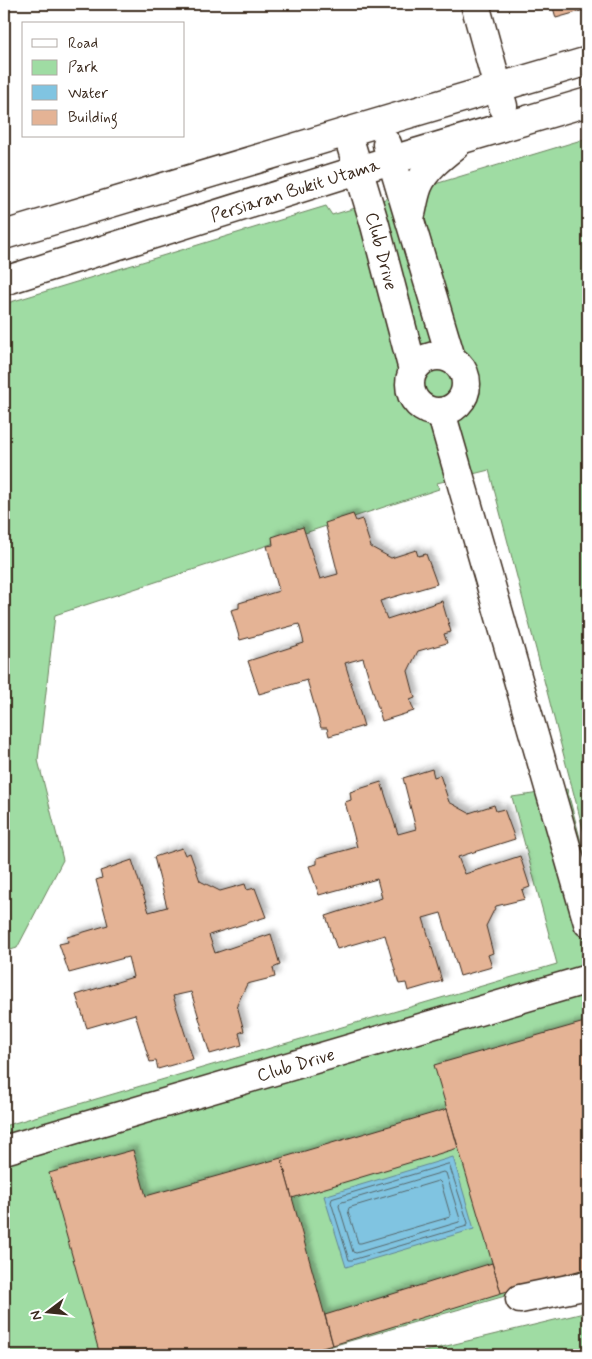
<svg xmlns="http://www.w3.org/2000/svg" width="592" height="1359" viewBox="0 0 592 1359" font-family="Mynerve,sans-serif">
  <defs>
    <filter id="shadow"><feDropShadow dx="4.5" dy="-4.5" stdDeviation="2.5" flood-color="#0004"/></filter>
  </defs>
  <rect width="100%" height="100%" fill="#fff"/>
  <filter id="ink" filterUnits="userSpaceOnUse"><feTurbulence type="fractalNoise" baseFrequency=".02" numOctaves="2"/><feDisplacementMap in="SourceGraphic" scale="10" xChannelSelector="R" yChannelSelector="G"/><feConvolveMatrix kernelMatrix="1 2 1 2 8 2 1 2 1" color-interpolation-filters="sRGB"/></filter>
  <g filter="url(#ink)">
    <!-- green -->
    <g fill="#9fdca3" stroke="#6d8360">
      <path d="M 588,138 L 588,848 L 489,470 L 437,483 L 439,489 L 55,615 L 38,760 L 63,860 L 17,948 L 4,952 L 4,304 L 326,206 L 332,215 Z"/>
      <path d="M 567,789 L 588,868 L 588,1272 L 301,1355 L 4,1355 L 4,1126 L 557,964 L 512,797 Z"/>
      <path d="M 588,1312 L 588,1355 L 409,1355 Z"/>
    </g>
    <!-- water -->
    <path fill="#80c4e1" stroke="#648693" d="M 453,1157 L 474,1229 L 346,1267 L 324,1196 Z"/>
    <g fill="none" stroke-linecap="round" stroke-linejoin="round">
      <!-- shore -->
      <g stroke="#57686c" stroke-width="1">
        <path d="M 449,1164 L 468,1223 L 467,1226 L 352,1260 L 349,1260 L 331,1202 L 332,1199 Z"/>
        <path d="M 444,1172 L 446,1173 L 460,1219 L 459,1222 L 356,1253 L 353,1252 L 339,1206 L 340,1203 Z"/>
        <path d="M 439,1181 L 441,1183 L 450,1214 L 450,1217 L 361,1243 L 358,1243 L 348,1211 L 349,1208 Z"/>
      </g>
    </g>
    <!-- building -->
    <g fill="#e4b395" stroke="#3b2a1e" filter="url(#shadow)">
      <path d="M 552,4 L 588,4 L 588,9 L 556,18 Z"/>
      <path d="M 353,514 L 356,521 L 362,519 L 371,547 L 391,558 L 416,550 L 418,556 L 426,554 L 437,584 L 380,601 L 387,619 L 442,601 L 451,632 L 444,634 L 447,643 L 418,651 L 408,671 L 415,698 L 410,700 L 414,711 L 382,721 L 363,658 L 345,663 L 364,726 L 329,736 L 327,728 L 321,728 L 307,680 L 259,694 L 248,661 L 304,643 L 299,624 L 240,640 L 231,610 L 239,608 L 239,603 L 279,591 L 267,546 L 273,545 L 272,537 L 303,527 L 320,579 L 338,574 L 325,523 Z"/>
      <path d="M 432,769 L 434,777 L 440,775 L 449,802 L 469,813 L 494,805 L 496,811 L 504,809 L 515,839 L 458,857 L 465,874 L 520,856 L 530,887 L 522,890 L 525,899 L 496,906 L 486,926 L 493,953 L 488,955 L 492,967 L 460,976 L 441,913 L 423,918 L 442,981 L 408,991 L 406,983 L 399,984 L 385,935 L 337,949 L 326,916 L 382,898 L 377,879 L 319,895 L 309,866 L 317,864 L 317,858 L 357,847 L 345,802 L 351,800 L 350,792 L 381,782 L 398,834 L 416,829 L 403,778 Z"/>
      <path d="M 182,848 L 185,855 L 190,853 L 200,881 L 220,891 L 245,884 L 247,890 L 255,888 L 266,917 L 209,935 L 215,953 L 271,934 L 280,965 L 273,968 L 275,977 L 247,984 L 237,1005 L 244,1031 L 239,1033 L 242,1045 L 210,1054 L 191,992 L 173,996 L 193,1059 L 158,1069 L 156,1061 L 150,1062 L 135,1014 L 87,1028 L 76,995 L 133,977 L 128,957 L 69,973 L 59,944 L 68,942 L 67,937 L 108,925 L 96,880 L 102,878 L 100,871 L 132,860 L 149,912 L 167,907 L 154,857 Z"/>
      <path d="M 588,1021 L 588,1268 L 501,1293 L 434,1065 Z"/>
      <path d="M 447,1109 L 458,1148 L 292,1198 L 281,1158 Z"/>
      <path d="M 133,1150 L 146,1196 L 281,1158 L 333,1345 L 297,1355 L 100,1355 L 49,1173 Z"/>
      <path d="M 492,1263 L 501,1293 L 333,1345 L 325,1315 Z"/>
    </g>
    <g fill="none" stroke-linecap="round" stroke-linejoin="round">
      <defs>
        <g id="minor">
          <path d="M 475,4 L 503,106"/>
          <path id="s1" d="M 347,132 L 375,225 L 413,370"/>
          <path d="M 387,144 L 451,358"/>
          <path d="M 410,218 C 413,207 414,196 418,186 C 425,169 442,156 456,145"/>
          <path d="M 4,235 L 347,132 L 588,61"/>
          <path id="s2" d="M 4,281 L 358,170 L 588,102"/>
          <circle cx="438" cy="384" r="28"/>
          <path d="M 441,412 L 588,923"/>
          <path id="s3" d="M 4,1150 L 588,979"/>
          <path d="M 520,1299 L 588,1285"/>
        </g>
      </defs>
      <!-- minor casing -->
      <use href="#minor" stroke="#3b2a1e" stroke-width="31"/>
      <!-- minor -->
      <use href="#minor" stroke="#fff" stroke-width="28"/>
    </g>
  </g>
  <g text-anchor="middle" stroke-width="5" stroke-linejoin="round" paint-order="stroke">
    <!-- street labels -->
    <g font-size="18" fill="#3b2a1e" stroke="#fff">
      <text dy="6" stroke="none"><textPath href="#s2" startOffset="305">Persiaran Bukit Utama</textPath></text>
      <text dy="6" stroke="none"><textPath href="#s1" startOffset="124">Club Drive</textPath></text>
      <text dy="6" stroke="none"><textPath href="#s3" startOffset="304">Club Drive</textPath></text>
    </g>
  </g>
  <!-- margin -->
  <rect width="592" height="1359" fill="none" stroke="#fff" stroke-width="20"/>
  <rect x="10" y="10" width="572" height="1339" fill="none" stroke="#3b2a1e" stroke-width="2" filter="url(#ink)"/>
  <!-- legend -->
  <rect x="22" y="22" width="162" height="115" fill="#ffffff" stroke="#b1aaa5"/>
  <rect x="32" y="39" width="25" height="8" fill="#ffffff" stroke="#b1aaa5"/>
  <text x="68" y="48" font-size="15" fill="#3b2a1e">Road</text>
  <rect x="32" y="60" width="25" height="15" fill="#9fdca3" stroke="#b1aaa5"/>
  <text x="68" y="72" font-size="15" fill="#3b2a1e">Park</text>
  <rect x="32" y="85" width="25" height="15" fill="#80c4e1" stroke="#b1aaa5"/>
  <text x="68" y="98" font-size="15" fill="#3b2a1e">Water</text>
  <rect x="32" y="110" width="25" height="15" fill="#e4b395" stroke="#b1aaa5"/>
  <text x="68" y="122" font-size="15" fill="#3b2a1e">Building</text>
  <!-- north arrow -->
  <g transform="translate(48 1312) rotate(254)" stroke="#ffffff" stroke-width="4" paint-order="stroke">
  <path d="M0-4L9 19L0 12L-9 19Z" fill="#3b2a1e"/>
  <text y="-8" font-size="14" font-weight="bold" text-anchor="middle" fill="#3b2a1e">N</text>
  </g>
</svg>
